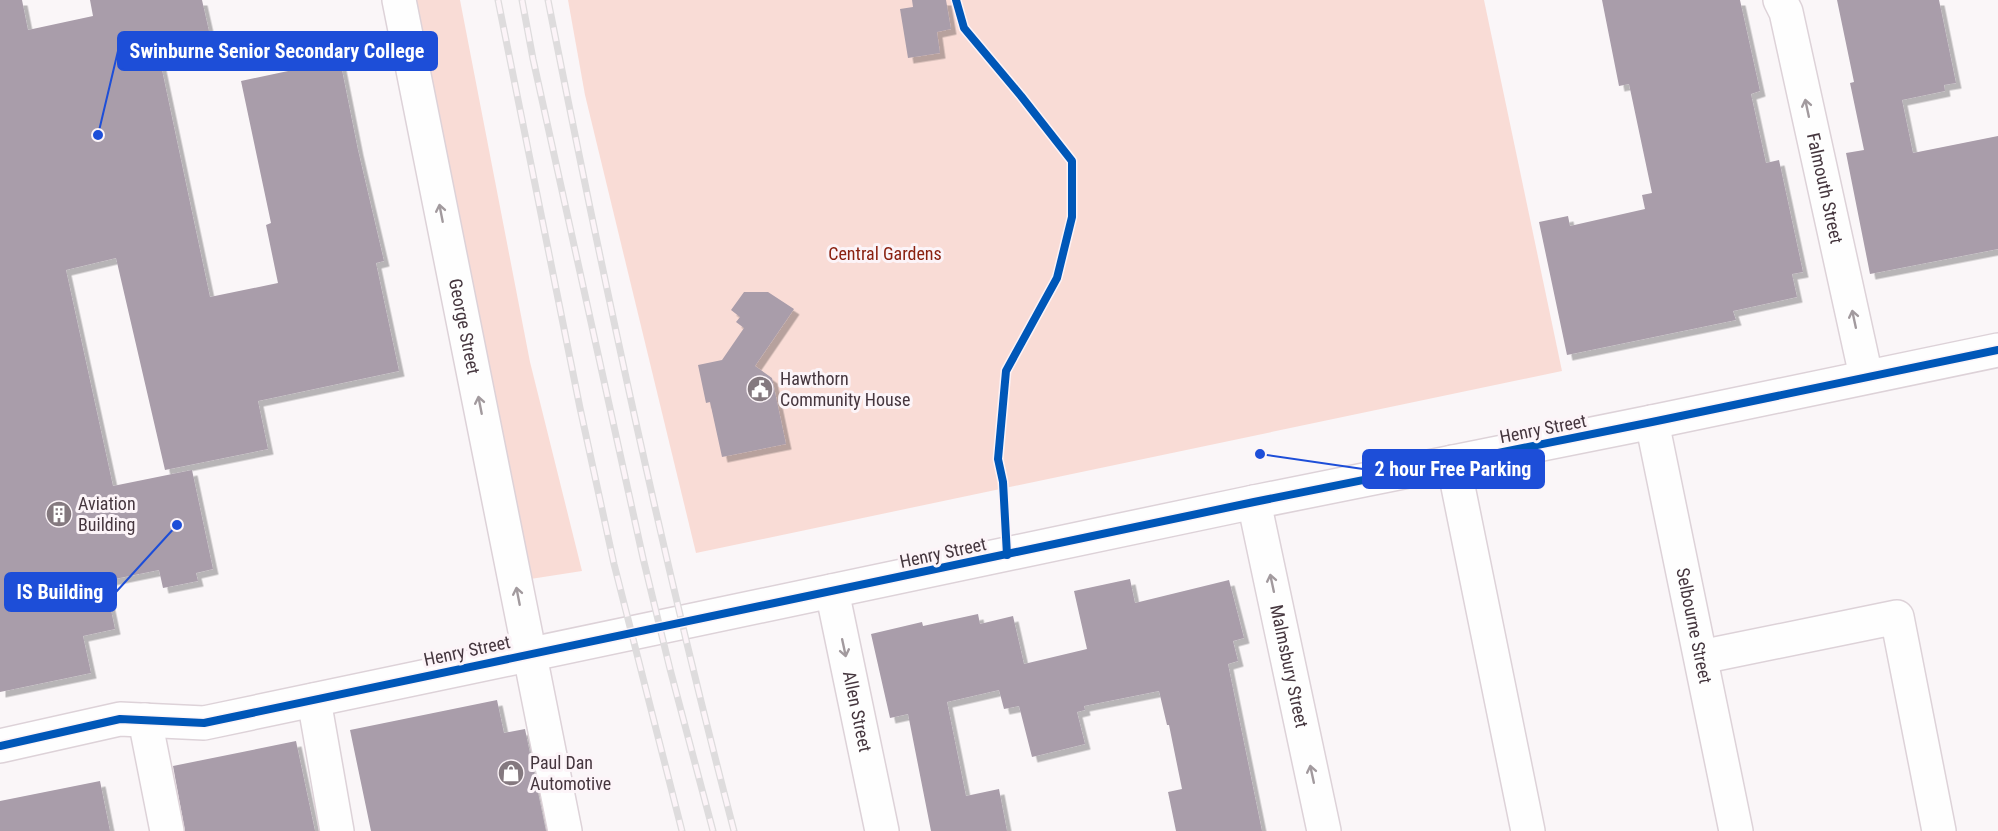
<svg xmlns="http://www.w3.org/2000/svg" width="1998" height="831" viewBox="0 0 1998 831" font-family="'Roboto Condensed',sans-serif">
  <defs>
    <filter id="shadow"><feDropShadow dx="5.5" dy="5.5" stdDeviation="0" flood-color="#0004"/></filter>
  </defs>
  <rect width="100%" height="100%" fill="#faf6f8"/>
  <!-- green -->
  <g fill="#f9dcd6">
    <path d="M 408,0 L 460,0 L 530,362 L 582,571 L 524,580 Z"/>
    <path d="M 568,0 L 1484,0 L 1562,371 L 696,553 L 585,95 Z"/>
  </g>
  <!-- building -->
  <g fill="#a99daa" filter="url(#shadow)">
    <path d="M 0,0 L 22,0 L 28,30 L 93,16 L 90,0 L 202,0 L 211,40 L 158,51 L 210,297 L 278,283 L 266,225 L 271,223 L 241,81 L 340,60 L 358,150 L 384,261 L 376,263 L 399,371 L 258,401 L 268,449 L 165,470 L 116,258 L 66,270 L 113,486 L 192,470 L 213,569 L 196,573 L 198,581 L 163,588 L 159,570 L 105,581 L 115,629 L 83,636 L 91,673 L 0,692 Z"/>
    <path d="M 912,0 L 946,0 L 951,29 L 937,32 L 940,53 L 908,58 L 900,9 L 913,7 Z"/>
    <path d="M 1602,0 L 1740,0 L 1760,91 L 1751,94 L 1766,163 L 1779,160 L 1803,272 L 1792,274 L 1797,297 L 1733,311 L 1736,320 L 1567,355 L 1539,222 L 1568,216 L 1570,226 L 1645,209 L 1642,195 L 1652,193 L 1629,84 L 1619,86 Z"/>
    <path d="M 1837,0 L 1939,0 L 1956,83 L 1944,85 L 1945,91 L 1902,100 L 1913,153 L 1998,136 L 1998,249 L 1870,274 L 1846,153 L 1864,150 L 1850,83 L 1854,82 Z"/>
    <path d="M 744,292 L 768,292 L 794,309 L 755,366 L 772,378 L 786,444 L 722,457 L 710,402 L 706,403 L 698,365 L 722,360 L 744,328 L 736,322 L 740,317 L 731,310 Z"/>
    <path d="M 1130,579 L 1135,603 L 1229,580 L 1244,638 L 1233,641 L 1238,661 L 1228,664 L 1262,831 L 1176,831 L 1168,792 L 1182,789 L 1169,725 L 1167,725 L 1159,691 L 1084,706 L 1085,710 L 1077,712 L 1085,744 L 1032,757 L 1019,706 L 1004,709 L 999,690 L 947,702 L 966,796 L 999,789 L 1007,831 L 931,831 L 908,714 L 890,718 L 871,634 L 922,622 L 923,626 L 978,614 L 980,624 L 1013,616 L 1024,664 L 1087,649 L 1074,591 Z"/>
    <path d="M 497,700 L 504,733 L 525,729 L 546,831 L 371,831 L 350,730 Z"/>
    <path d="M 296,741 L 315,831 L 185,831 L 173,766 Z"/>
    <path d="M 100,781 L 110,831 L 0,831 L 0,801 Z"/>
  </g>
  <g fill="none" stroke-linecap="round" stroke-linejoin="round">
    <defs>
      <g id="minor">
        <path id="s1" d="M 399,0 L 565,831"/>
        <path id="s2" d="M 1780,0 L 1786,12 L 1866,376"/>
        <path id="s3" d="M 1652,422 L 1736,831"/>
        <path d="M 1453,462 L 1528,831"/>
        <path id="s4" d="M 1254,502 L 1324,831"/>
        <path id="s5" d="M 832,591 L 882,831"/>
        <path d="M 1701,657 L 1897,617 L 1939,831"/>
        <path d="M 314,700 L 337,831"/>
        <path d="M 145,720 L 167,831"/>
        <path d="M 0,746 L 120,719 L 204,723 L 1254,502 L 1652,422 L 1998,350"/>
      </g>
    </defs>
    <!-- minor casing -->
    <use href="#minor" stroke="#ddd2d8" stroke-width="36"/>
    <!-- minor -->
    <use href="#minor" stroke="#fefefe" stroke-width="33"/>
    <defs>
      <g id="rail">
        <path d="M 498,0 L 580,408 L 614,564 L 682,831"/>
        <path d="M 522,0 L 533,59 L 643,558 L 670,669 L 713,831"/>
        <path d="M 548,0 C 603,278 662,556 734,831"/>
      </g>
    </defs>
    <!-- rail casing -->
    <use href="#rail" stroke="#dedcdd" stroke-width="7"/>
    <!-- rail -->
    <use href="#rail" stroke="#fcf4f8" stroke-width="4.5" stroke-dasharray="14" stroke-linecap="butt"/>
    <defs>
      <g id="cycleway">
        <path d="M 956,0 L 964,28 L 1021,96 L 1072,161 L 1072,217 L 1057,278 L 1006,371 L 998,459 L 1003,482 L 1007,555"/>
        <path d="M 0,746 L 120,719 L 204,723 L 1254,502 L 1652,422 L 1998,350"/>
      </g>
    </defs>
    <!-- cycleway casing -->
    <use href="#cycleway" stroke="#fcf4f8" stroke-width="11"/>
    <!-- cycleway -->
    <use href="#cycleway" stroke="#0057b8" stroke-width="8"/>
  </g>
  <!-- one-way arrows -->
  <defs><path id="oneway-shaft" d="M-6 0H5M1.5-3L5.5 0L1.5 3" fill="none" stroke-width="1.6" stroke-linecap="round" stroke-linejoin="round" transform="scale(1.5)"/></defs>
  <g stroke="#a29a9e">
    <use href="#oneway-shaft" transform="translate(1807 108) rotate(-102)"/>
    <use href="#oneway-shaft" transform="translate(441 213) rotate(-101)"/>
    <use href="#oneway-shaft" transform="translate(1854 319) rotate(-102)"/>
    <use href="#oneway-shaft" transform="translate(480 405) rotate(-101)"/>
    <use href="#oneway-shaft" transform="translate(1272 583) rotate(-102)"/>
    <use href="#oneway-shaft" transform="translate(518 596) rotate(-101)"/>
    <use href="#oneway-shaft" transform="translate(844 648) rotate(78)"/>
    <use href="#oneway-shaft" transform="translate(1312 774) rotate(-102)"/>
  </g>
  <!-- icons -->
  <defs>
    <symbol id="civic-disc" viewBox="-11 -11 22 22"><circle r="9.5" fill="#84797f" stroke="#fcf4f8"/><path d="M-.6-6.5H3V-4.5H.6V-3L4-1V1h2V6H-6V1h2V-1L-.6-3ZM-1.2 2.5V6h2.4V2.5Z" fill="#fff"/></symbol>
    <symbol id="building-disc" viewBox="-11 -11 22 22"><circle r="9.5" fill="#84797f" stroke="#fcf4f8"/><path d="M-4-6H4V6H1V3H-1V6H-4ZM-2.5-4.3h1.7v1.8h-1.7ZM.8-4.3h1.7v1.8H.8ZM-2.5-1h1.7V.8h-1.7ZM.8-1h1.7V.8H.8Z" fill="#fff"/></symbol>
    <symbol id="shop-disc" viewBox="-11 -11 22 22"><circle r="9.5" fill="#84797f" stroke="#fcf4f8"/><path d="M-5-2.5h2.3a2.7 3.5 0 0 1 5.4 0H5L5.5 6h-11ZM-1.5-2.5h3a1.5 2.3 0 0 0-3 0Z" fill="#fff"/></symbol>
  </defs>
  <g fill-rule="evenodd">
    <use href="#civic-disc" x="745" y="374" width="30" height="30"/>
    <use href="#building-disc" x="44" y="499" width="30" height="30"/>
    <use href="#shop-disc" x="496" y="758" width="30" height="30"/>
  </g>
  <g text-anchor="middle" stroke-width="6" stroke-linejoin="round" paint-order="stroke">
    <!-- street labels -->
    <g font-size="18" fill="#45363e" stroke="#fcf4f8">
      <text dy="6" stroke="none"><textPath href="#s2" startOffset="194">Falmouth Street</textPath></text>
      <text dy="6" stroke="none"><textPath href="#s1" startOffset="333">George Street</textPath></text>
      <text transform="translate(1543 429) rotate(-11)" y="6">Henry Street</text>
      <text transform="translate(943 553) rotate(-12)" y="6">Henry Street</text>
      <text dy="6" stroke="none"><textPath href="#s3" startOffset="208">Selbourne Street</textPath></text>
      <text transform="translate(467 651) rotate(-12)" y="6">Henry Street</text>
      <text dy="6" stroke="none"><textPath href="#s4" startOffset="168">Malmsbury Street</textPath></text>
      <text dy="6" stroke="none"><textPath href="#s5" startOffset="123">Allen Street</textPath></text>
    </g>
    <!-- park labels -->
    <g font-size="18" fill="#8a2110" stroke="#fcf4f8">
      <text x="885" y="260">Central Gardens</text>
    </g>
    <!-- poi labels -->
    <g font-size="18" fill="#45363e" stroke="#fcf4f8" text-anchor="start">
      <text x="780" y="385">Hawthorn<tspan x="780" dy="21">Community House</tspan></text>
      <text x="78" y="510">Aviation<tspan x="78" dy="21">Building</tspan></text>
      <text x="530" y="769">Paul Dan<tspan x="530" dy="21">Automotive</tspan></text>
    </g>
  </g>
  <!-- callouts -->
  <path fill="none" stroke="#1d4ed8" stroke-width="2" d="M98 135L118 51M1260 454L1363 469M177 525L116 592"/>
  <g fill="#1d4ed8" stroke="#fcf4f8" stroke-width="2">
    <circle cx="98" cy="135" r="6"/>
    <circle cx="1260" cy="454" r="6"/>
    <circle cx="177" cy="525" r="6"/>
  </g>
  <g fill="#1d4ed8" stroke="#1d4ed8" stroke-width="2">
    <rect x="118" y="32" width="319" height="38" rx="6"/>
    <rect x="1363" y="450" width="181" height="38" rx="6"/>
    <rect x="5" y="573" width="111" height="38" rx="6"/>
  </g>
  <g font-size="20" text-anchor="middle" font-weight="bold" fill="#fff">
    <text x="277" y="58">Swinburne Senior Secondary College</text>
    <text x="1453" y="476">2 hour Free Parking</text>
    <text x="60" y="599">IS Building</text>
  </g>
</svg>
